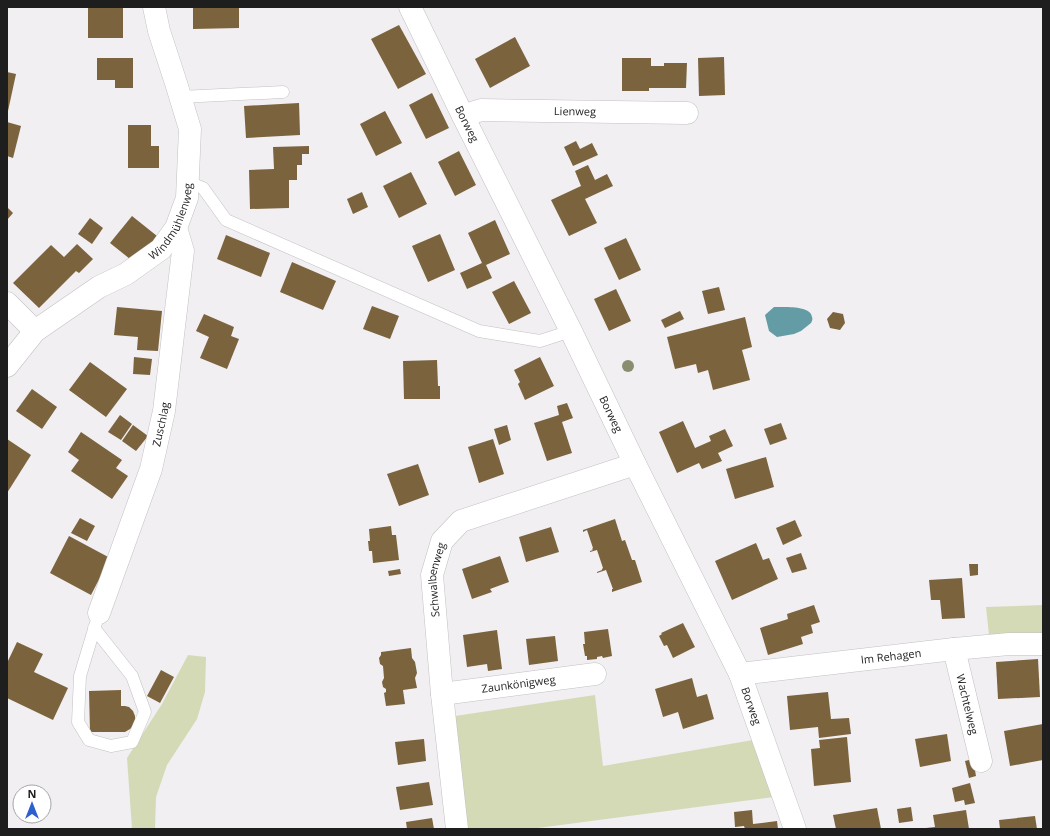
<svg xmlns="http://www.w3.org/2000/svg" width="1050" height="836" viewBox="0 0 1050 836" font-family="'Open Sans',sans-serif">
  <rect width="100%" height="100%" fill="#f1eff2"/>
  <!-- green -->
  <g fill="#d5dab6">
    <path d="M 1043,605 L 1043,634 L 989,635 L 986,607 Z"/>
    <path d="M 188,655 L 206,657 L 205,692 L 197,719 L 167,765 L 156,797 L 155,829 L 132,829 L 127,758 L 162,704 Z"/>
    <path d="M 595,695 L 603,766 L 753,740 L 774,797 L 538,828 L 538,829 L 468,829 L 455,716 Z"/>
  </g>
  <!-- water -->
  <path fill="#639ca5" d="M 774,307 C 783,307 811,305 812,317 C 813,319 812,321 811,323 L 801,331 L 794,334 L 777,337 L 769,331 L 765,315 Z"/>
  <!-- building -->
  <g fill="#7a633d">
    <path d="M 123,7 L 123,38 L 88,38 L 88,8 Z"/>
    <path d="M 193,7 L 239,7 L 239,28 L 193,29 Z"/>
    <path d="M 399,25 L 426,74 L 398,89 L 371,39 Z"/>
    <path d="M 515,37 L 530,66 L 490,88 L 475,59 Z"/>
    <path d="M 724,57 L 725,95 L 699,96 L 698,58 Z"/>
    <path d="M 97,58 L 133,58 L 133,88 L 115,88 L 115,80 L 97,80 Z"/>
    <path d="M 622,58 L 651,58 L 651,66 L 664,66 L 664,63 L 687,63 L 686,88 L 649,88 L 649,91 L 622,91 Z"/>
    <path d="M 7,72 L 16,74 L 8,111 L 7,111 Z"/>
    <path d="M 432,93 L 449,128 L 426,139 L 409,105 Z"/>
    <path d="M 299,103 L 300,135 L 246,138 L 244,106 Z"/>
    <path d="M 385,111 L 402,143 L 376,156 L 360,124 Z"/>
    <path d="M 7,122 L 21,126 L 13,158 L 7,156 Z"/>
    <path d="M 128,125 L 151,125 L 151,146 L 159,146 L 159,168 L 128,168 Z"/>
    <path d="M 576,141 L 580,149 L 592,143 L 598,155 L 573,166 L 564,147 Z"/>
    <path d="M 309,146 L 309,154 L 302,154 L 302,165 L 297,165 L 297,180 L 289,180 L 289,208 L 250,209 L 249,170 L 274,169 L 273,147 Z"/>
    <path d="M 459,151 L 476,185 L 455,196 L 438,162 Z"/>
    <path d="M 588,165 L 595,180 L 607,174 L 613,186 L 585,199 L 597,223 L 569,236 L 551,200 L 581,186 L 575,171 Z"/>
    <path d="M 411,172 L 427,204 L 399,218 L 383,186 Z"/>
    <path d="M 362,192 L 368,207 L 353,214 L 347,199 Z"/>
    <path d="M 7,207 L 13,213 L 7,220 Z"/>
    <path d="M 132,216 L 157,236 L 135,263 L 110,243 Z"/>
    <path d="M 90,218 L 103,228 L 92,244 L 78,234 Z"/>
    <path d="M 495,220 L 510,254 L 486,265 L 492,278 L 467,289 L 460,273 L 482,263 L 468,233 Z"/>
    <path d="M 440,234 L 455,270 L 428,282 L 412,246 Z"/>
    <path d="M 226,235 L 270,253 L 261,277 L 217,259 Z"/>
    <path d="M 626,238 L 641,270 L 619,280 L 604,248 Z"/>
    <path d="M 77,244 L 93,259 L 79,273 L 76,271 L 39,308 L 13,283 L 51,245 L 64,257 Z"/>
    <path d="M 292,262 L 336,281 L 323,310 L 280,292 Z"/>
    <path d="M 514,281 L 531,313 L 509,324 L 492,292 Z"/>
    <path d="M 719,287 L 725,310 L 708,314 L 702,291 Z"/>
    <path d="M 616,289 L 631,321 L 609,331 L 594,299 Z"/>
    <path d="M 372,306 L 399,316 L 390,339 L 363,329 Z"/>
    <path d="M 117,307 L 162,311 L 158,351 L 137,350 L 138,337 L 114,335 Z"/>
    <path d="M 680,311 L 684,319 L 665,328 L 661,320 Z"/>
    <path d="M 833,312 L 843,314 L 845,323 L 840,330 L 830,328 L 827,319 Z"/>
    <path d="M 204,314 L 234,327 L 231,336 L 239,339 L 227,369 L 200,358 L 209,337 L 196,331 Z"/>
    <path d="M 745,317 L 752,347 L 742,350 L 750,380 L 713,390 L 708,370 L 698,373 L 696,364 L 675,369 L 667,337 Z"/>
    <path d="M 134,357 L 152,359 L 150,375 L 133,374 Z"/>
    <path d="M 540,357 L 554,386 L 525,400 L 518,384 L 520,382 L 514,370 Z"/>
    <path d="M 437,360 L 438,386 L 440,386 L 440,399 L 404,399 L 403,361 Z"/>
    <path d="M 90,362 L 127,389 L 106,417 L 69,390 Z"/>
    <path d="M 32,389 L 57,407 L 42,429 L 16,411 Z"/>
    <path d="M 567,403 L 573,418 L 562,422 L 572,453 L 547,461 L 534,423 L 559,415 L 557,406 Z"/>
    <path d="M 120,415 L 132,424 L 121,440 L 108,432 Z"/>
    <path d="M 683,421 L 695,448 L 711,441 L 709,436 L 725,429 L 733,446 L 718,453 L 722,461 L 702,469 L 699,463 L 677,473 L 659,432 Z"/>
    <path d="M 781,423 L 787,439 L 770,445 L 764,429 Z"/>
    <path d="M 133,425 L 148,436 L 136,451 L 122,441 Z"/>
    <path d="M 507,425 L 511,440 L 499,445 L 494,429 Z"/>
    <path d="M 81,432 L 122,460 L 116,468 L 128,476 L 112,499 L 71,471 L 79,460 L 68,452 Z"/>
    <path d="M 7,439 L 31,455 L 7,493 Z"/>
    <path d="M 493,439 L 504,474 L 479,483 L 468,447 Z"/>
    <path d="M 766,457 L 774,487 L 735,499 L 726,469 Z"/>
    <path d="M 418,464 L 429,495 L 399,506 L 387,474 Z"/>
    <path d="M 80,518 L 95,526 L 87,541 L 71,533 Z"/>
    <path d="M 615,519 L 622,541 L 625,540 L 632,560 L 635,560 L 642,582 L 612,592 L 612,589 L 613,589 L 606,570 L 597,573 L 597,572 L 602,570 L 602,569 L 603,568 L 597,550 L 590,552 L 590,551 L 593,550 L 592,549 L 593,548 L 587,530 L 583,532 L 583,530 Z"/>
    <path d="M 795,520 L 802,536 L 783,545 L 776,528 Z"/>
    <path d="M 391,526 L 392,535 L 396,535 L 399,560 L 373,563 L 372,551 L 369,551 L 368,541 L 370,541 L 369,529 Z"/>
    <path d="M 551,527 L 559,552 L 526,562 L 519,537 Z"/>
    <path d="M 69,536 L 110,558 L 91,595 L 50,573 Z"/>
    <path d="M 756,543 L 763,560 L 769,558 L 778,579 L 732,600 L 715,561 Z"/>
    <path d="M 801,553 L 807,569 L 792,573 L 786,558 Z"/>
    <path d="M 500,556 L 509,582 L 490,589 L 492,592 L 472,599 L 462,569 Z"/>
    <path d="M 969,564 L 978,564 L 978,575 L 970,576 Z"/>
    <path d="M 400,569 L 401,574 L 389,576 L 388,571 Z"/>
    <path d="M 962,578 L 965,618 L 942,619 L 940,600 L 931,600 L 929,580 Z"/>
    <path d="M 814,605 L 820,622 L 811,625 L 813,633 L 801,637 L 803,644 L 768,655 L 760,628 L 788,619 L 787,614 Z"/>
    <path d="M 683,623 L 695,647 L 673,658 L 667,645 L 664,646 L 659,636 L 662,634 L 661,633 Z"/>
    <path d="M 608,629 L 612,656 L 603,658 L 602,656 L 597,657 L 597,659 L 587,660 L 587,656 L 585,656 L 583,644 L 585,644 L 584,632 Z"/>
    <path d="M 497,630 L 502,669 L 488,671 L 487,664 L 467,667 L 463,635 Z"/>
    <path d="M 555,636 L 558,661 L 529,665 L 526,639 Z"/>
    <path d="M 17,642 L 43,654 L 34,672 L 68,688 L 53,720 L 7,698 L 7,663 Z"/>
    <path d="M 411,648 L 412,658 L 415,662 L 417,673 L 415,678 L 417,688 L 403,690 L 405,704 L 386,706 L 384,693 L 386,692 L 386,689 L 383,687 L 382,682 L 384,678 L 383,666 L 380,664 L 379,658 L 381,655 L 381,652 Z"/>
    <path d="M 1038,659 L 1040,697 L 998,699 L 996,662 Z"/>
    <path d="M 161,670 L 174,677 L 160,703 L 147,696 Z"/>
    <path d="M 692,678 L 697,697 L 707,694 L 714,719 L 683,729 L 678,712 L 663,717 L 655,689 Z"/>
    <path d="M 121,690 L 121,706 L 125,706 L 129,707 L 133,711 L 135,716 L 135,721 L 133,726 L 130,729 L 125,732 L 90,732 L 89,691 Z"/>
    <path d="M 828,692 L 831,719 L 849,718 L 851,734 L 819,738 L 818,727 L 790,730 L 787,696 Z"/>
    <path d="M 1043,724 L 1043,760 L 1010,766 L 1004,731 Z"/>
    <path d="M 947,734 L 951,761 L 920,767 L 915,739 Z"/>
    <path d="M 847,737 L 851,782 L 814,786 L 811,749 L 820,748 L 819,740 Z"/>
    <path d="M 424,739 L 426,761 L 398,765 L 395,742 Z"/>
    <path d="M 973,759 L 976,776 L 969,778 L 965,761 Z"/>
    <path d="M 429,782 L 433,805 L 400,810 L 396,787 Z"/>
    <path d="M 970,783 L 975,803 L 965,805 L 964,800 L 955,802 L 952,788 Z"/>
    <path d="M 911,807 L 913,821 L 899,823 L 897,809 Z"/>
    <path d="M 877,808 L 881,829 L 836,829 L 833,815 Z"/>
    <path d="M 752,810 L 753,824 L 777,821 L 778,829 L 745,829 L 744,826 L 735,827 L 734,812 Z"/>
    <path d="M 966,810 L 969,829 L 926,829 L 926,828 L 935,827 L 933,815 Z"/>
    <path d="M 1035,816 L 1037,829 L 1000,829 L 999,820 Z"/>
    <path d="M 432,818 L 434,829 L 407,829 L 406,822 Z"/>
  </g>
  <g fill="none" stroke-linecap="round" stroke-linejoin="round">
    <defs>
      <g id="service">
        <path d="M 180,97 L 283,92"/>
        <path d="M 188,182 L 203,188 L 226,220 L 479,331 L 540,341 L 571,331"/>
        <path d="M 94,628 L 132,676 L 145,712 L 132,742 L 111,746 L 89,740 L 78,722 L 80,676 L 99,613"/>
      </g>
      <g id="minor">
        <path id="s1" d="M 410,7 L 463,116 L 571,331 L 635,464 L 740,674 L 795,829"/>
        <path id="s2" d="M 463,116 L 481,110 L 687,113"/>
        <path d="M 7,303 L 35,331"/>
        <path id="s3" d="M 7,366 L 35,331 L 99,287 L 126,274 L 161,249 L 176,228 L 187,198 L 190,129 L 176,83 L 159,31 L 154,7"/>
        <path id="s4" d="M 99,613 L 151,469 L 164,411 L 183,251 L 176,228"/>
        <path id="s5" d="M 954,649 L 981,761"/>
        <path id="s6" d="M 740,674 L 954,649 L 1009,644 L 1043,644"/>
        <path id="s7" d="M 442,694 L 595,674"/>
        <path id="s8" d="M 457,829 L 442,694 L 432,575 L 442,541 L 461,521 L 635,464"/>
      </g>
    </defs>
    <!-- service casing -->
    <use href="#service" stroke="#c2c0c3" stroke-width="13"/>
    <!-- minor casing -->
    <use href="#minor" stroke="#c2c0c3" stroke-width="23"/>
    <!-- service -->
    <use href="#service" stroke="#fff" stroke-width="12"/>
    <!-- minor -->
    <use href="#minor" stroke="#fff" stroke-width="22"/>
  </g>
  <!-- trees -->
  <circle fill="#8b8d70" cx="628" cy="366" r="6"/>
  <g text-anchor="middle" stroke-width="4" stroke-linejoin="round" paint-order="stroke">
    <!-- street labels -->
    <g font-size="11" fill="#1f1e1f" stroke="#fff">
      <text dy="4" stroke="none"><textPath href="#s2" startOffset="113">Lienweg</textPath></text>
      <text dy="4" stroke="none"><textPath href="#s1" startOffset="130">Borweg</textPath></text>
      <text dy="4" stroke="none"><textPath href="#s3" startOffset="225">Windmühlenweg</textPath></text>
      <text dy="4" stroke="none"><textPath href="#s1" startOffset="454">Borweg</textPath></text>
      <text dy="4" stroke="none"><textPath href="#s4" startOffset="199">Zuschlag</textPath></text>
      <text dy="4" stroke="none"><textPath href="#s8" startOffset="251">Schwalbenweg</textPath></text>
      <text dy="4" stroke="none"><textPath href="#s6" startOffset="152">Im Rehagen</textPath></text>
      <text dy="4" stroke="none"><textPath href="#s7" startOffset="77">Zaunkönigweg</textPath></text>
      <text dy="4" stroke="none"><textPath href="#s5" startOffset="57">Wachtelweg</textPath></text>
      <text dy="4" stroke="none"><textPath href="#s1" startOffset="778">Borweg</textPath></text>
    </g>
  </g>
  <!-- border -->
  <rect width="1050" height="836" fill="none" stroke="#1f1e1f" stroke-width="16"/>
  <!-- north arrow -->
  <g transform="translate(32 804)"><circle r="19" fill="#ffffff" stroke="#a5a5a5"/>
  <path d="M0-3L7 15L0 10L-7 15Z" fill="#2d60ce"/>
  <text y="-6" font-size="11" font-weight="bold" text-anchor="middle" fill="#1f1e1f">N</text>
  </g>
</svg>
